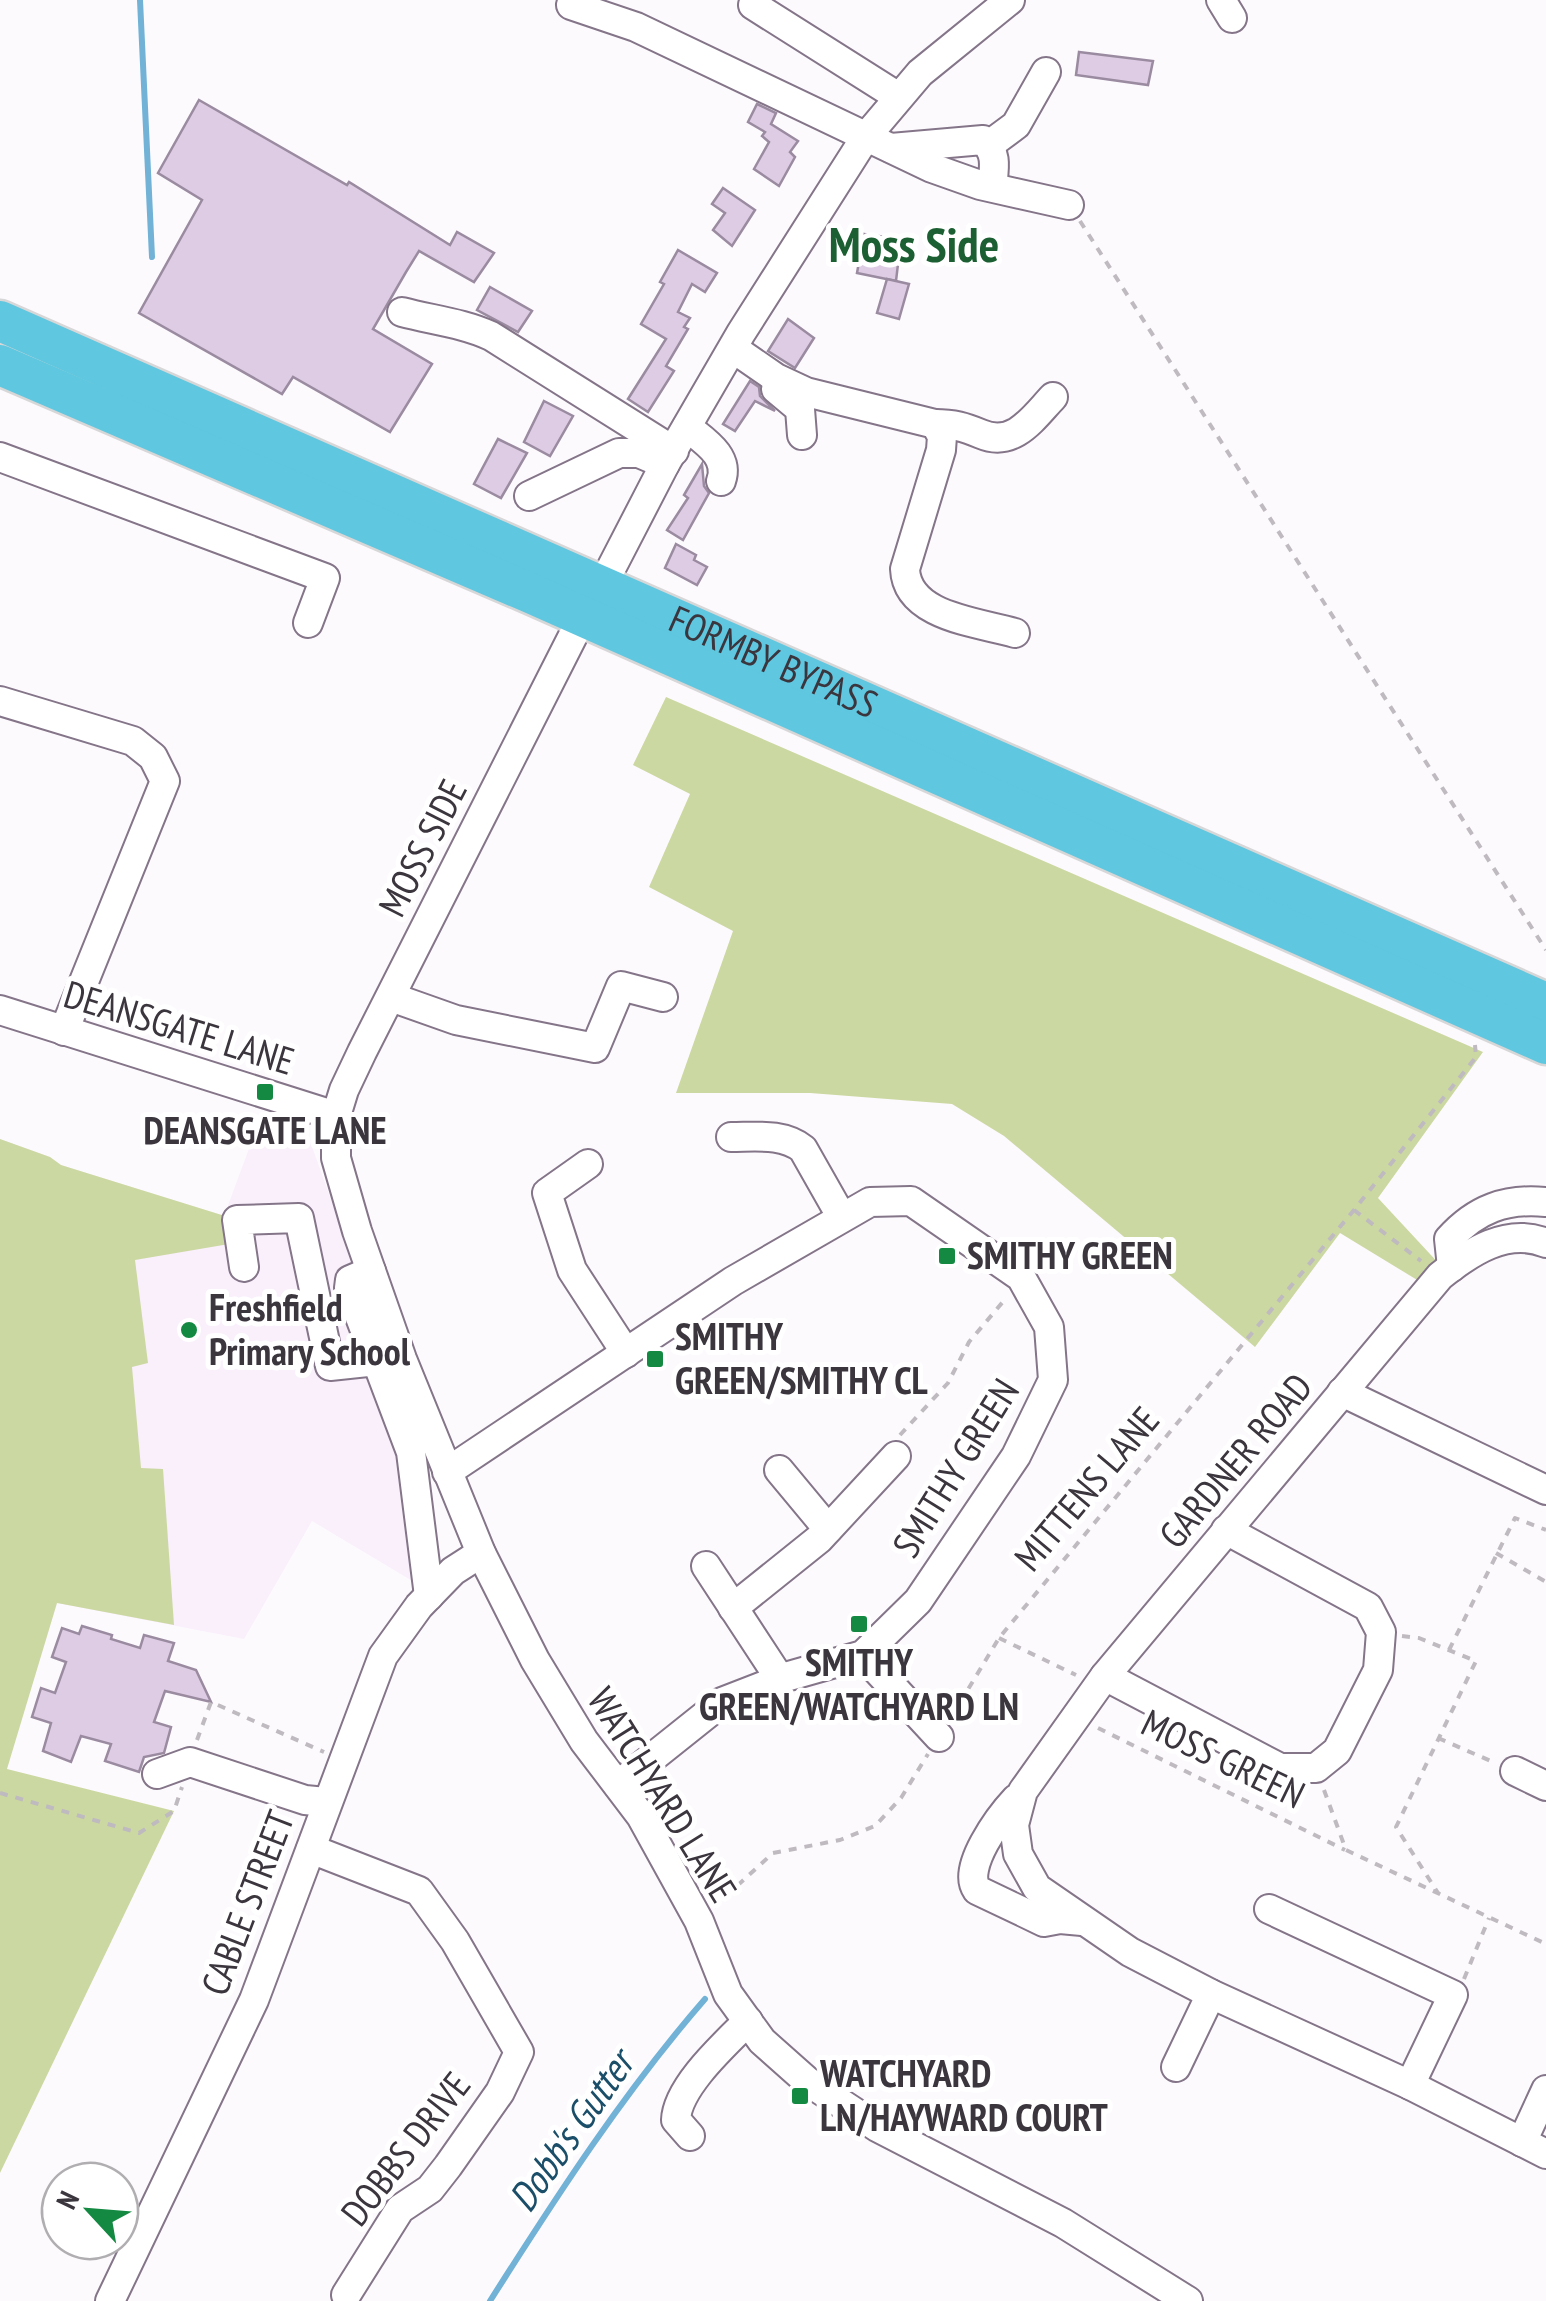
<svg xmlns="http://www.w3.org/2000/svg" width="1546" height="2301" viewBox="0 0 1546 2301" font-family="'PT Sans Narrow',sans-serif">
  <rect width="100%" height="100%" fill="#fdfafe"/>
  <!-- built -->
  <path fill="#f9f0fc" d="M 261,1116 L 297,1128 L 310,1141 L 418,1443 L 414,1582 L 312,1521 L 244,1639 L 57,1603 L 6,1770 L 0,1768 L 0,1139 L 50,1157 L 61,1165 L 224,1216 Z"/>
  <!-- green -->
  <g fill="#ccd8a2">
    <path d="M 666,697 L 1483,1052 L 1378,1198 L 1443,1268 L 1427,1286 L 1340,1233 L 1255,1347 L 1004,1136 L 952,1104 L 810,1093 L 676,1093 L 733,931 L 649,887 L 690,794 L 633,765 Z"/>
    <path d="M 0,1139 L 50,1157 L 61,1165 L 225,1216 L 229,1244 L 135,1260 L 148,1363 L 132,1367 L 141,1468 L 163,1469 L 174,1625 L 57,1603 L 7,1769 L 174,1811 L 0,2173 Z"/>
  </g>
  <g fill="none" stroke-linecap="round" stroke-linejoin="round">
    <!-- stream -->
    <g stroke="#71b2d6" stroke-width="6">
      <path d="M 140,0 L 152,257"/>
      <path d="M 490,2301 C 556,2197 624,2092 705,1999"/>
    </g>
  </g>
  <!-- building -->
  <g fill="#ddcce3" stroke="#9b8ba1" stroke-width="2.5">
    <path d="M 1079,52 L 1153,61 L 1148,85 L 1076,75 Z"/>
    <path d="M 199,100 L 347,185 L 349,182 L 450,245 L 457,232 L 494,253 L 474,282 L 419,251 L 406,272 L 373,329 L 432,364 L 390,432 L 293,377 L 282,394 L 139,313 L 202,200 L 158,173 Z"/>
    <path d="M 757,104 L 776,113 L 771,124 L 798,141 L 790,152 L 795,157 L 779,186 L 754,169 L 769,142 L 762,136 L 765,132 L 748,122 Z"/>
    <path d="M 723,188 L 755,210 L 732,246 L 713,230 L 725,213 L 712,204 Z"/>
    <path d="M 864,234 L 901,239 L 896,281 L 857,273 Z"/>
    <path d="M 678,250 L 717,273 L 705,292 L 692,284 L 678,312 L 690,318 L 684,327 L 688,329 L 666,366 L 674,371 L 648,412 L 628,399 L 666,339 L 641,324 L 664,284 L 660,282 Z"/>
    <path d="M 887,279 L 909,284 L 899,319 L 877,313 Z"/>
    <path d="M 490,287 L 532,311 L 518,332 L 477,310 Z"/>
    <path d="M 788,319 L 814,338 L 795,368 L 768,351 Z"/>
    <path d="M 750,381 L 759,387 L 760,396 L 775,411 L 755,401 L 735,431 L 723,424 Z"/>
    <path d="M 544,401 L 573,416 L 550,456 L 524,442 Z"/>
    <path d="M 498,439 L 527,453 L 501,498 L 474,484 Z"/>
    <path d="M 702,464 L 704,486 L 709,493 L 683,540 L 667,530 L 688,498 L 684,495 Z"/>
    <path d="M 676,544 L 696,555 L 694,560 L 707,567 L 697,585 L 665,568 Z"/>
    <path d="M 82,1626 L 112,1635 L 111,1639 L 140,1648 L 144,1635 L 174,1643 L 168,1661 L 196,1670 L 211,1702 L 165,1691 L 154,1722 L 171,1727 L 164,1753 L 144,1757 L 139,1772 L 105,1761 L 111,1744 L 81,1736 L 71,1762 L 43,1751 L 51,1723 L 32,1717 L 41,1688 L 55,1693 L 66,1662 L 52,1657 L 62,1628 L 79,1634 Z"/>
  </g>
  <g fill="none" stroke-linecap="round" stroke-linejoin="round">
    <defs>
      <g id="minor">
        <path d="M 1221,0 L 1232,18"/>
        <path d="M 571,5 L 636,27 L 932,168 L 980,185 L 1069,205"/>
        <path d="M 753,5 L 897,96"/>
        <path d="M 989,145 L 1016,125 L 1046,72"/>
        <path d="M 891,148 L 983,140 C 998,153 994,169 992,187"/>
        <path d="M 402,312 C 432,320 463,323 491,336 L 674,451"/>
        <path d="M 734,349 L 776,378 L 806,392 L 935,424 L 942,436 L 941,450 L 905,569 C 907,617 978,622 1015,633"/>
        <path d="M 776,389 L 800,409 L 802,435"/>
        <path d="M 935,424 C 954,424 964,427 981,434 C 1014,448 1033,418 1053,397"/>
        <path d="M 687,427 C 704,441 730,456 721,481"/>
        <path d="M 0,457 L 325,578 L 308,623"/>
        <path d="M 529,496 L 619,453 L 639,453 L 665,464"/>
        <path d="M 603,584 L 665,464 L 741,333 L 865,138 L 920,73 L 1010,0"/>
        <path d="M 583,616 L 362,1052 L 344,1090 L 336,1116 L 336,1158 L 357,1231 L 402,1359 L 481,1553 L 535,1660 L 584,1741 L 641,1816 L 699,1921 L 728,1994 L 762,2041 L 807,2081 L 877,2127 L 1063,2223 L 1188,2301"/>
        <path d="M 0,701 L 133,741 L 153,757 L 165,781 L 64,1031"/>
        <path d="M 391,997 L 456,1020 L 595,1048 L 621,986 L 663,997"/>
        <path d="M 0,1010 L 336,1116"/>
        <path d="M 731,1137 C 756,1137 783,1133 803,1149 L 841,1216"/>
        <path d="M 588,1164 L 547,1193 L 572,1270 L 626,1353"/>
        <path d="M 1546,1243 C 1507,1227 1470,1252 1440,1276 L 1105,1676 L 1023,1791 L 1014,1825 L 1018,1854 L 1037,1888 L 1130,1952 L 1211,1994 L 1410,2085 L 1546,2154"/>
        <path d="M 244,1267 L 237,1220 L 299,1218 L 330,1366 L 377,1361"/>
        <path d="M 1452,1267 L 1449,1239 C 1476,1209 1506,1198 1546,1202"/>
        <path d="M 371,1271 L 350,1280 L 349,1288 L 411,1452 L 429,1596"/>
        <path d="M 1342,1392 L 1546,1490"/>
        <path d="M 779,1470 L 828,1529"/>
        <path d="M 447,1472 L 733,1281 L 870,1202 L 911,1201 L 1021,1277 L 1049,1327 L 1053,1380 L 1016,1456 L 918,1601 L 863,1655 L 789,1676 L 722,1702 L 618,1785"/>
        <path d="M 706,1566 L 780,1679"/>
        <path d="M 733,1608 L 819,1539 L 896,1456"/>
        <path d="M 863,1655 L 939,1737"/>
        <path d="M 1105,1676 L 1280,1768 L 1316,1768 L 1337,1751 L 1378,1670 L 1381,1632 L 1368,1607 L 1226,1530"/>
        <path d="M 1515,1771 L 1546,1786"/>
        <path d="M 157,1774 L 190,1762 L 305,1800 L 326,1802"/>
        <path d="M 1016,1799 C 1000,1816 961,1868 977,1890 L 1044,1922 L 1060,1919 L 1082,1921"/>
        <path d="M 311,1849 L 419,1891 L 455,1941 L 519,2052 L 500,2092 L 448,2166 L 430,2189 L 400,2209 L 346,2295"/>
        <path d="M 1269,1909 L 1453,1995 L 1410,2085"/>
        <path d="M 1176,2067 L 1211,1994"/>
        <path d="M 690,2136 L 676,2120 C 677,2087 725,2044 748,2021"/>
        <path d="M 1522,2142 L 1546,2090"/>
        <path d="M 110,2301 L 254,2000 L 383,1656 L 419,1606 L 453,1571 L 481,1553"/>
      </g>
      <g id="highway">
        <path id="s1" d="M 0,321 L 1546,1003"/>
        <path d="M 0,365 L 530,593 L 1546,1044"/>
      </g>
    </defs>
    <!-- minor casing -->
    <use href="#minor" stroke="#847589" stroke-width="32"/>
    <!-- highway casing -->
    <use href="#highway" stroke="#d8d7d8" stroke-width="45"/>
    <!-- path -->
    <g stroke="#bebabf" stroke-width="4" stroke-dasharray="8 8" stroke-linecap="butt">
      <path d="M 1080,221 L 1546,950"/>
      <path d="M 1354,1210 L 1421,1261"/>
      <path d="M 900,1435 L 948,1383 L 969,1342 L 1007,1297"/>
      <path d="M 1496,1553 L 1546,1582"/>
      <path d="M 1402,1636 L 1419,1638 L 1476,1661 L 1396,1827 L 1438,1893"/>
      <path d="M 999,1638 L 1076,1675"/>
      <path d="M 1449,1650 L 1515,1518 L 1546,1530"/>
      <path d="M 952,1716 L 999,1638 L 1354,1210 L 1476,1057 L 1475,1045"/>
      <path d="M 1098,1728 L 1345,1850"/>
      <path d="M 1438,1738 L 1493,1762"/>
      <path d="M 197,1740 L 211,1702 L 324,1752"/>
      <path d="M 1324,1790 L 1346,1850 L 1546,1944"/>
      <path d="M 0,1793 L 139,1833 L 174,1811 L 182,1787"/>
      <path d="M 714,1907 L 773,1853 L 840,1840 L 875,1826 L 901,1798 L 928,1754"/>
      <path d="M 1464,1979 L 1489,1918"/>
    </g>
    <!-- minor -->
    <use href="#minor" stroke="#fff" stroke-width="28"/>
    <!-- highway -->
    <use href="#highway" stroke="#5fc7df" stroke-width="40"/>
  </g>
  <!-- markers -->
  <g fill="#138942" stroke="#fff" stroke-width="4">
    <rect x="255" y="1082" width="20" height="20" rx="5"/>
    <rect x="937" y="1246" width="20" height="20" rx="5"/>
    <circle cx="189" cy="1330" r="10"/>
    <rect x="645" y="1349" width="20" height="20" rx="5"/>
    <rect x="849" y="1614" width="20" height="20" rx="5"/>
    <rect x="790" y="2086" width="20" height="20" rx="5"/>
  </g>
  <g text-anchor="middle" stroke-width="10" stroke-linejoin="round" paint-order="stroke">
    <!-- street labels -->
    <g font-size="38" fill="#3b353e" stroke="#fff">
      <text dy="13" stroke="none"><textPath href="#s1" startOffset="845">FORMBY BYPASS</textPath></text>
      <text transform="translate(423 848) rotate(-63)" y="13">MOSS SIDE</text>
      <text transform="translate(179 1028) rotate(17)" y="13">DEANSGATE LANE</text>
      <text transform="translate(1236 1461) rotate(-50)" y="13">GARDNER ROAD</text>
      <text transform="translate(956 1468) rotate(-58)" y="13">SMITHY GREEN</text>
      <text transform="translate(1087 1489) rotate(-50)" y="13">MITTENS LANE</text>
      <text transform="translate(1223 1759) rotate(26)" y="13">MOSS GREEN</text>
      <text transform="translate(662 1795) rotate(58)" y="13">WATCHYARD LANE</text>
      <text transform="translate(248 1903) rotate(-69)" y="13">CABLE STREET</text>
      <text transform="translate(406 2149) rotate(-52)" y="13">DOBBS DRIVE</text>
    </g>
    <!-- poi labels -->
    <g font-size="38" font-weight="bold" fill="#3b353e" stroke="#fff" text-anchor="start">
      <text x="265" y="1144" text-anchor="middle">DEANSGATE LANE</text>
      <text x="967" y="1269">SMITHY GREEN</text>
      <text x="209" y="1321">Freshfield<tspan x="209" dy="44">Primary School</tspan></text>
      <text x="675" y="1350">SMITHY<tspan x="675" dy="44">GREEN/SMITHY CL</tspan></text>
      <text x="859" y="1676" text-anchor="middle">SMITHY<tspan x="859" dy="44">GREEN/WATCHYARD LN</tspan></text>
      <text x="820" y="2087">WATCHYARD<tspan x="820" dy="44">LN/HAYWARD COURT</tspan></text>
    </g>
    <!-- water labels -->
    <g font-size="40" font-style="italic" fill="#1b4e68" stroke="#fff">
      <text transform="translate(571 2131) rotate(-55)" y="14">Dobb's Gutter</text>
    </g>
    <!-- district labels -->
    <g font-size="48" font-weight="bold" fill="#1c5f32" stroke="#fff">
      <text x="914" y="262">Moss Side</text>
    </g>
  </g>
  <!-- north arrow -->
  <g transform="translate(90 2211) rotate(296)"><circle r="48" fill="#ffffff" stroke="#b1aeb2" stroke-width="2.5"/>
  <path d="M0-8L18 38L0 25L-18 38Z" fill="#138942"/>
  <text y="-15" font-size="28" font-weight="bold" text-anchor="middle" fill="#3b353e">N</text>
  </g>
</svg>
